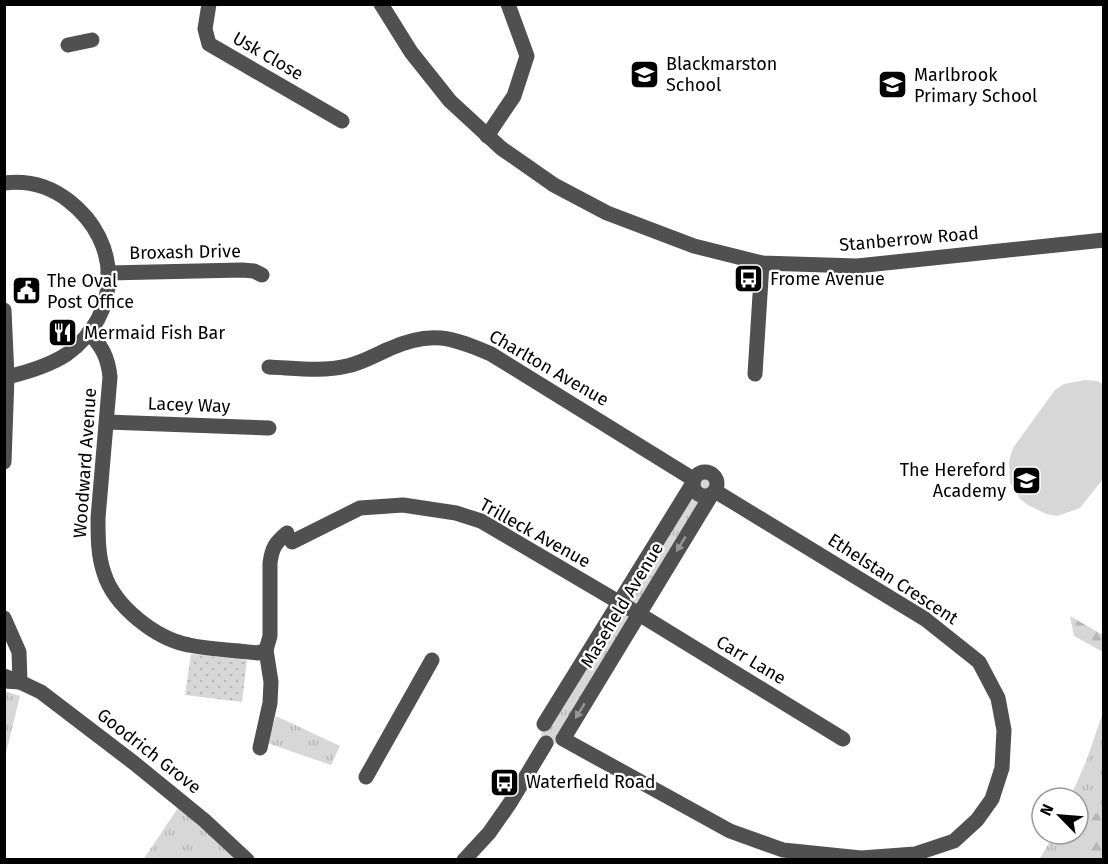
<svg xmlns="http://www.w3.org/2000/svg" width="1108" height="864" viewBox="0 0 1108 864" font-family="'Fira Sans',sans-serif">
  <defs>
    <pattern id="grass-tufts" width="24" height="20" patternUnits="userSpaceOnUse" patternTransform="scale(1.5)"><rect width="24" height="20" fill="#d7d7d7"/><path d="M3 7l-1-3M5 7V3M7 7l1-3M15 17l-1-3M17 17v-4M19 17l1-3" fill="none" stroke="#b7b7b7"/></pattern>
    <pattern id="forest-firs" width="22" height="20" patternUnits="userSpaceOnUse" patternTransform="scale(1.5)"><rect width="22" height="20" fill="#d7d7d7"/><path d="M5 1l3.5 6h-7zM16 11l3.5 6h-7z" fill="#b7b7b7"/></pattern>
    <pattern id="park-dots" width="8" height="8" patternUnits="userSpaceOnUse" patternTransform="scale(1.5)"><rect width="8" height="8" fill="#d7d7d7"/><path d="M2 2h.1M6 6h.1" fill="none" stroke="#b7b7b7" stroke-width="1.8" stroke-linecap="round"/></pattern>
  </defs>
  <rect width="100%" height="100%" fill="#fff"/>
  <!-- grass -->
  <g fill="url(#grass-tufts)">
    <path d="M 703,472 L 715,477 L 717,488 L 563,739 L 553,745 L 548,744 L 541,738 L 542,727 L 693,479 Z"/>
    <path d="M 5,691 L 20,696 L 5,757 L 4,691 Z"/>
    <path d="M 1103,712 L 1103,859 L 1039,860 L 1054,834 L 1078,834 L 1078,798 L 1070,798 L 1087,759 Z"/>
    <path d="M 276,716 L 340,746 L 331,765 L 267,743 Z"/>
    <path d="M 182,802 L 247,860 L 143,860 Z"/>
  </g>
  <!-- forest -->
  <g fill="url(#forest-firs)">
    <path d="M 1070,616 L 1103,635 L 1103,652 L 1074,636 Z"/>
    <path d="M 1103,811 L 1102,859 L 1077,855 L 1090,816 Z"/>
  </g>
  <!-- park -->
  <path fill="url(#park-dots)" d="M 191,654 L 247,660 L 242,702 L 185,695 Z"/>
  <!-- pitch -->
  <path fill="#d7d7d7" d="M 1085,380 L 1097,381 L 1103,384 L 1103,479 L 1080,508 L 1057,516 L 1046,514 L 1028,505 L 1020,499 L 1010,483 L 1009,461 L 1013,448 L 1055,390 L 1064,384 Z"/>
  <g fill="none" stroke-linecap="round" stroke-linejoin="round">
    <!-- minor -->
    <g stroke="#505050" stroke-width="15">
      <path d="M 209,4 L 205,29 L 209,44 L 342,121"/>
      <path d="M 381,4 L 411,52 L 450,101 L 501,148 L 554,185 L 607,213 L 694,246 L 762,263 L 857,266 L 1104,240"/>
      <path d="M 68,45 L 92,40"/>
      <path d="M 487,136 L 514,96 L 527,56 L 508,4"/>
      <path d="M 4,183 C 29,180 50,186 69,201 C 122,242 122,314 67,354 C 49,366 28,372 7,377"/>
      <path d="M 108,273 L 242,270 L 254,271 L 262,275"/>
      <path d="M 4,310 L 7,377 L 4,462"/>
      <path d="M 89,332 C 102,347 108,357 110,377 L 98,518 C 98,537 98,556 104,573 C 114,606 156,639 189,645 C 212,650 236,650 258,653 L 266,650 L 270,636 L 270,563 C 272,548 275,543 287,533"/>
      <path d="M 269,367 C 294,368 322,372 347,366 C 362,363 375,355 389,349 C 430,330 452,337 491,354 L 693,479"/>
      <path d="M 755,374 L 762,263"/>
      <path d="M 107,422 L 269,428"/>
      <circle cx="705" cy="484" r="12"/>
      <path d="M 292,542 L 360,508 L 403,505 L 456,513 L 481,521 L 639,614 L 843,739"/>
      <path d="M 4,618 L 19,652 L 20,682 L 41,692 L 134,763 L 204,820 L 247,860"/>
      <path d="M 4,676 L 20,682 L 4,681"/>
      <path d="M 544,724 L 693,483"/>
      <path d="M 565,736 L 712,494"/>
      <path d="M 563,739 L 730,831 L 783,850 L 861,858 L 915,854 L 954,841 L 977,820 L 992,799 L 1002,768 L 1004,730 L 998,698 L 979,662 L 925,619 L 715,491"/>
      <path d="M 260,748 L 270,703 L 271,682 L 266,650"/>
      <path d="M 366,777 L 432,660"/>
      <path d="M 464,860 L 489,833 L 510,803 L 546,743"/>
    </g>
  </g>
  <!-- one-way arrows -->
  <defs><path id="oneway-solid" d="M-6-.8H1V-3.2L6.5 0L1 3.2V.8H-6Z" transform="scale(1.5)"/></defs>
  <g fill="#969696">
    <use href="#oneway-solid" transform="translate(681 544) rotate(121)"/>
    <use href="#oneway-solid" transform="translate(580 711) rotate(121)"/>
  </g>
  <!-- icons -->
  <defs>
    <symbol id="school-square" viewBox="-11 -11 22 22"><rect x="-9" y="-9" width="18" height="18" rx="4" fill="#000" stroke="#fff"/><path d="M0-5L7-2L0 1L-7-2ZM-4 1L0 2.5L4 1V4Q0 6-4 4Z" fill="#fff"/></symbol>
    <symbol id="bus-square" viewBox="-11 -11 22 22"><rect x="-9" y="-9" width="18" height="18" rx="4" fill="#000" stroke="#fff"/><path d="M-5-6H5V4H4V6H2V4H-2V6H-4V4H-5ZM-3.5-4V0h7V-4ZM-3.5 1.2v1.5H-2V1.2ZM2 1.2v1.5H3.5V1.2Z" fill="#fff"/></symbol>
    <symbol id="civic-square" viewBox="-11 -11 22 22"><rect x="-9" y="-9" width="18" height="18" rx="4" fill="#000" stroke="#fff"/><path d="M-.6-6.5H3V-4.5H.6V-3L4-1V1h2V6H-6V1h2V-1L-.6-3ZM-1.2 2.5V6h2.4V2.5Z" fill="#fff"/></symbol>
    <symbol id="restaurant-square" viewBox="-11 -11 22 22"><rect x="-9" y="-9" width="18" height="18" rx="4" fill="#000" stroke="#fff"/><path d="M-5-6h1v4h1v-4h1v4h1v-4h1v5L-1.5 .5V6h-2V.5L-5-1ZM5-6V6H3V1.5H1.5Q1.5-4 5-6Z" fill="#fff"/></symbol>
  </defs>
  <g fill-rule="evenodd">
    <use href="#school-square" x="628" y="58" width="33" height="33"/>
    <use href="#school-square" x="876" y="68" width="33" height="33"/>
    <use href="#bus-square" x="732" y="262" width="33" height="33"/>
    <use href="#civic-square" x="10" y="274" width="33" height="33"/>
    <use href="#restaurant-square" x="46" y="316" width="33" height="33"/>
    <use href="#school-square" x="1010" y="464" width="33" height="33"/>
    <use href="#bus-square" x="488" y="766" width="33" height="33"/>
  </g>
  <g text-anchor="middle" stroke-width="4.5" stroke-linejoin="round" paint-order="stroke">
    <!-- street labels -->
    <g font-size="18" fill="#000" stroke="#fff">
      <text transform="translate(268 56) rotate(30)" y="6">Usk Close</text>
      <text transform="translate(909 239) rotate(-5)" y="6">Stanberrow Road</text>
      <text transform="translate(185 252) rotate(-1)" y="6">Broxash Drive</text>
      <text transform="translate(549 368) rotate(30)" y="6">Charlton Avenue</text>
      <text transform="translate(189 405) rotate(2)" y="6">Lacey Way</text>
      <text transform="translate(85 463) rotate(-86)" y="6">Woodward Avenue</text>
      <text transform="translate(535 533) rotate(29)" y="6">Trilleck Avenue</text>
      <text transform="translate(893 579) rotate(33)" y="6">Ethelstan Crescent</text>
      <text transform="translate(622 605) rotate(-59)" y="6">Masefield Avenue</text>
      <text transform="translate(751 660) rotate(31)" y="6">Carr Lane</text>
      <text transform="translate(149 751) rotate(38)" y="6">Goodrich Grove</text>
    </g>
    <!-- poi labels -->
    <g font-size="18" fill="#000" stroke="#fff" text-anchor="start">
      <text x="666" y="70">Blackmarston<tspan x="666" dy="21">School</tspan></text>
      <text x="914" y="81">Marlbrook<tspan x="914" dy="21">Primary School</tspan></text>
      <text x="770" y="285">Frome Avenue</text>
      <text x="47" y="287">The Oval<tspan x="47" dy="21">Post Office</tspan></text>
      <text x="84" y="339">Mermaid Fish Bar</text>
      <text x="1006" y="476" text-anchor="end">The Hereford<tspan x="1006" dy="21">Academy</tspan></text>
      <text x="526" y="788">Waterfield Road</text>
    </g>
  </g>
  <!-- border -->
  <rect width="1108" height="864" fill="none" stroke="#000000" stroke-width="12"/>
  <!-- north arrow -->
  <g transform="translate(1060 816) rotate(295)"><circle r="28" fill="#ffffff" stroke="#999999" stroke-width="1.5"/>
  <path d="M0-4.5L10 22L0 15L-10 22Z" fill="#000000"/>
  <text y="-9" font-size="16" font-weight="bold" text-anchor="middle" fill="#000000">N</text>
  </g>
</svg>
